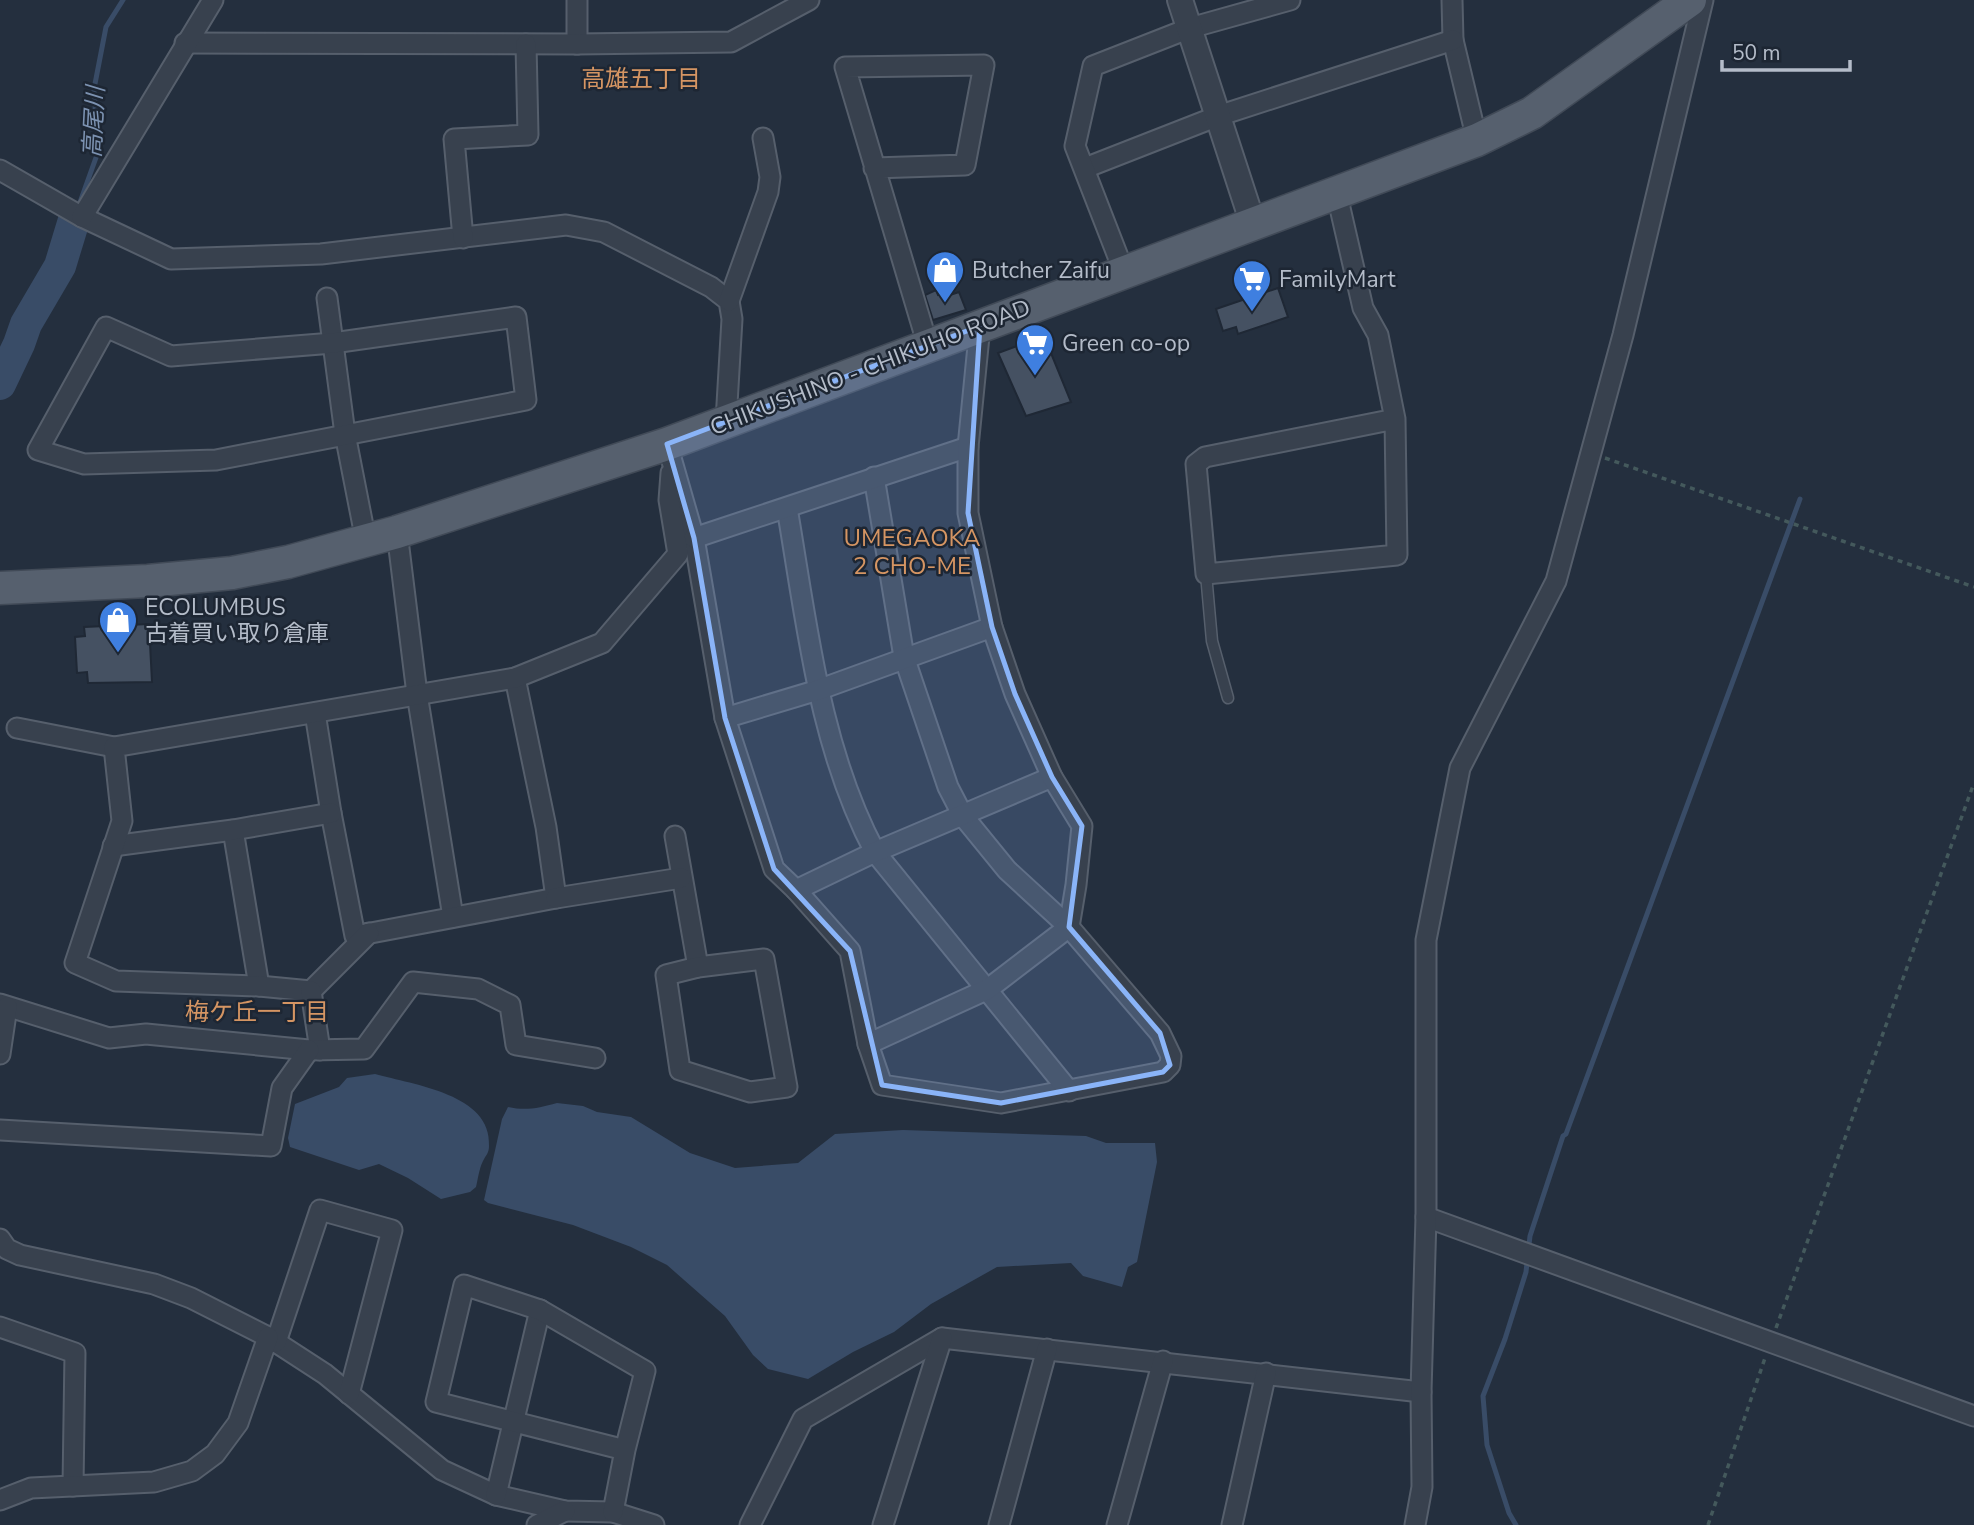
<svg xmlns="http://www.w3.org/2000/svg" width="1974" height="1525" viewBox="0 0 1974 1525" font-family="'Nunito Sans','Noto Sans JP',sans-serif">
  <rect width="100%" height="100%" fill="#242f3e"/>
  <!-- water -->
  <g fill="#394c67">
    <path d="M 375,1074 C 414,1085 492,1094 489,1146 C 489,1153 486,1155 483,1161 C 479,1169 478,1179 476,1187 L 470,1192 L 441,1199 L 408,1178 L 379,1164 L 359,1170 L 290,1147 L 288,1138 L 295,1104 L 339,1087 L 347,1078 Z"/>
    <path d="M 557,1103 L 583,1106 L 597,1112 L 631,1117 L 690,1153 L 735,1168 L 798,1163 L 835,1134 L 903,1130 L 1086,1136 L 1106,1143 L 1155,1143 L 1157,1162 L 1137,1262 L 1128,1267 L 1122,1287 L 1083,1276 L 1071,1263 L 997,1267 L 931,1304 L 894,1332 L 853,1352 L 808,1379 L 768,1369 L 753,1355 L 725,1316 L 667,1265 L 631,1247 L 573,1225 L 488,1203 L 484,1200 L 502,1119 L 508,1107 C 526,1111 539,1108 557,1103 Z"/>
  </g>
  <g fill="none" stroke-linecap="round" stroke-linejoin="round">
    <!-- stream -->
    <g stroke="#394c67" stroke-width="5">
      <path d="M 79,205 L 98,152 L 94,89 L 106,27 L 123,0"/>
      <path d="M 1516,1525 L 1509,1513 L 1487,1445 L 1483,1396 L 1505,1339 L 1526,1272 L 1530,1236 L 1563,1136 L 1566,1134 L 1800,499"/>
    </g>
    <!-- river -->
    <path stroke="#394c67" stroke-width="32" d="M 0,384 L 19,344 L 26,324 L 60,266 L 74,220"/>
  </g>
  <!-- building -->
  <g fill="#455162" stroke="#1f2835" stroke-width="2">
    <path d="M 1278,288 L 1288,317 L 1238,334 L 1236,327 L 1223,331 L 1216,309 Z"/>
    <path d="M 936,290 L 938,295 L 948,291 L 950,295 L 959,292 L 966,310 L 933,320 L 925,295 Z"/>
    <path d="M 1044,336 L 1071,402 L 1026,416 L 998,353 Z"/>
    <path d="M 149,624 L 152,682 L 88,683 L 87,672 L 77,673 L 75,637 L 85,636 L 84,627 Z"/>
  </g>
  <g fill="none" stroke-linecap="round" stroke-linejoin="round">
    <defs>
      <path id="service" d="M 1206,574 L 1212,641 L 1228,698"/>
      <g id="minor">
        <path d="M 577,0 L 577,44"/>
        <path d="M 1452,0 L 1453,40 L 1477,140"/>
        <path d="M 185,43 L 577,44 L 731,42 L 809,0"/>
        <path d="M 874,168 L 965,165 L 984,65 L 845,67 L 928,346"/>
        <path d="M 1085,168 L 1218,116 L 1453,40"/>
        <path d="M 0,170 L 82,217 L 171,259 L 321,254 L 566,225 L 604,232 L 711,287 L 729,301 L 732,319 L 726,421"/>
        <path d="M 1337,195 L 1363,308 L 1378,335 L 1395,419 L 1205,457 L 1196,464 L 1206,574 L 1397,555 L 1395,419"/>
        <path d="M 82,217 L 213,0"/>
        <path d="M 463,238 L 454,139 L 528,135 L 526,44"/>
        <path d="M 1124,272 L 1075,146 L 1093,66 L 1190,28 L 1290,0"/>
        <path d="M 327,298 L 345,434 L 366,541"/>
        <path d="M 729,301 L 768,192 L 770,177 L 763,138"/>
        <path d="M 516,317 L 526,400 L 216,460 L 84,464 L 38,450 L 106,327 L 171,356 L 333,343 Z"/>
        <path d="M 667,444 L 694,538 L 725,718 L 774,869 L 796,890 L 850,951 L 868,1044 L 882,1085 L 1001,1103 L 1163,1072 L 1170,1065 L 1171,1056 L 1160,1033 L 1069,927 L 1007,870 L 963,816 L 948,787 L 904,657 L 874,477"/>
        <path d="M 787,508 C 807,624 819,747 875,852 L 1069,1091"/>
        <path d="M 397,532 L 417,694 L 453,917"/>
        <path d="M 694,538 L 968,447"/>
        <path d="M 315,713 L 331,813 L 355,936 L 556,898 L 546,827 L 515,678"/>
        <path d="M 725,718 L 818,690 L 992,627"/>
        <path d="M 17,728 L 114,747"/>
        <path d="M 233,830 L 259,986"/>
        <path d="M 675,836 L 698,967"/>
        <path d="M 113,846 L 233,830 L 331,813"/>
        <path d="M 796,890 L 875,852 L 1052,777"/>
        <path d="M 556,898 L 681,878"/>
        <path d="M 369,933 L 311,991 L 259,986 L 116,981 L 75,963 L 122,821 L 114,747 L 515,678 L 602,643 L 678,554 L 669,500 L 671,473"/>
        <path d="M 764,959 L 787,1087 L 750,1092 L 680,1070 L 666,975 L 698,967 Z"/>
        <path d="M 311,991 L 320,1050"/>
        <path d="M 0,1004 L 109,1038 L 146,1034 L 309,1050 L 364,1049 L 413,982 L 478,989 L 510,1005 L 516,1045 L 595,1058"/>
        <path d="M 868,1044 L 988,989 L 1069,927 L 1076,885 L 1082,826 L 1052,777 L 1015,694 L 992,627 L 968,513 L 968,447 L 980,326"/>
        <path d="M 0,1054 L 7,1007"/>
        <path d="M 0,1130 L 271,1146 L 282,1088 L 309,1050"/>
        <path d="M 1426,1217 L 1974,1416"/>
        <path d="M 0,1239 L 7,1249 L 20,1255 L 154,1284 L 191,1298 L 268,1337 L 325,1374 L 442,1470 L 496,1495 L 565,1511 L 613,1512 L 654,1525"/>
        <path d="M 0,1327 L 75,1353 L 73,1486"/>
        <path d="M 276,1342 L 320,1210 L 392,1230 L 349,1394"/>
        <path d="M 496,1495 L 540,1310"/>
        <path d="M 0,1500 L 31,1488 L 154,1482 L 192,1471 L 215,1454 L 238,1423 L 268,1337"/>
        <path d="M 613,1512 L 625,1450 L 645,1371 L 540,1310 L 464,1285 L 436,1402 L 625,1450"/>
        <path d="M 537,1525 L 565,1511"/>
        <path d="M 750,1525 L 803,1419 L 942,1338 L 1421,1392"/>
        <path d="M 883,1525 L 942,1338"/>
        <path d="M 999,1525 L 1047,1349"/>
        <path d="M 1117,1525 L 1163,1361"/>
        <path d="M 1232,1525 L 1266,1373"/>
        <path d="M 1415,1525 L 1422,1487 L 1421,1392 L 1426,1217 L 1426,940 L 1460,768 L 1556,581 L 1623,335 L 1703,0"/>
      </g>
      <path id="tertiary" d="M 1180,0 L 1253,224"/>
      <path id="primary" d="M 0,588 L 148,581 L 232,573 L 288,562 L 397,532 L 667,444 L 1477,140 L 1532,113 L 1690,0"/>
    </defs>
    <!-- service casing -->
    <use href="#service" stroke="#565f6c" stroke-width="13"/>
    <!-- minor casing -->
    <use href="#minor" stroke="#565f6c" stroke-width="23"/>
    <!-- tertiary casing -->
    <use href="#tertiary" stroke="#565f6c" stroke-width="28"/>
    <!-- primary casing -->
    <use href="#primary" stroke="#414a57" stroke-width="35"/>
    <!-- path -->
    <g stroke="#44595c" stroke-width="3.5" stroke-dasharray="5 5" stroke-linecap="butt">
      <path d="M 1605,458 L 1974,587"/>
      <path d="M 1776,1328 L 1974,783"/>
      <path d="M 1708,1525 L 1765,1358"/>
    </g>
    <!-- service -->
    <use href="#service" stroke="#38414e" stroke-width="10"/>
    <!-- minor -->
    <use href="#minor" stroke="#38414e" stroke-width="19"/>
    <!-- tertiary -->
    <use href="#tertiary" stroke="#38414e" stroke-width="24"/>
    <!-- primary -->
    <use href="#primary" stroke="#56606e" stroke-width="32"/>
  </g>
  <!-- marked area -->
  <path fill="#8ab4f8" fill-opacity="0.2" stroke="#8ab4f8" stroke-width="5" stroke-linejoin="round" d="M 980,326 L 968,513 L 992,627 L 1015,694 L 1052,777 L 1082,826 L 1069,927 L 1160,1033 L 1170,1065 L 1163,1072 L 1001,1103 L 882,1085 L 850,951 L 774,869 L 725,718 L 694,538 L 667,444 Z"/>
  <!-- icons -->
  <defs>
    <symbol id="shop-pin" viewBox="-11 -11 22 30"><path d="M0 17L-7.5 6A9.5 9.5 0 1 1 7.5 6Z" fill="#3f7fe0" stroke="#1d2633"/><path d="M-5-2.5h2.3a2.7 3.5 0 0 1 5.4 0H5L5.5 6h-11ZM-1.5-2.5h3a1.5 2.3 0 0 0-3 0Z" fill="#fff"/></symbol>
    <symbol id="supermarket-pin" viewBox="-11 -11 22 30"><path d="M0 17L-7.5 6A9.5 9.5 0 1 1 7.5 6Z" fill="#3f7fe0" stroke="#1d2633"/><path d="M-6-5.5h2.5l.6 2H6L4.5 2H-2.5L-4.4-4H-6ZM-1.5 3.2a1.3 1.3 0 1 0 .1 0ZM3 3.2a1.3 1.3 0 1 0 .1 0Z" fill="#fff"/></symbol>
  </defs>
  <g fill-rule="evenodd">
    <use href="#shop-pin" x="923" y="248" width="44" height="60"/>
    <use href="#supermarket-pin" x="1230" y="257" width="44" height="60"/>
    <use href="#supermarket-pin" x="1013" y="321" width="44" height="60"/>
    <use href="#shop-pin" x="96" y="598" width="44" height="60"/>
  </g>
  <g text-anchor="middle" stroke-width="5" stroke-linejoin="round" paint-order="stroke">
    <!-- poi labels -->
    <g font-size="23" fill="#b4bcc9" stroke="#1d2633" text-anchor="start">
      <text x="972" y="278">Butcher Zaifu</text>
      <text x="1279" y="287">FamilyMart</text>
      <text x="1062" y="351">Green co-op</text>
      <text x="145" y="615">ECOLUMBUS<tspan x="145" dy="26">古着買い取り倉庫</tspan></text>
    </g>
    <!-- street labels -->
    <g font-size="23" fill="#b4bcc9" stroke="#1d2633">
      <text transform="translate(870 367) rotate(-21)" y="8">CHIKUSHINO - CHIKUHO ROAD</text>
    </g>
    <!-- neighbourhood labels -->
    <g font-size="24" fill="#d59563" stroke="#1d2633">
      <text x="641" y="87">高雄五丁目</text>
      <text x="912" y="546">UMEGAOKA<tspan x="912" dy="28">2 CHO-ME</tspan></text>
      <text x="257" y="1020">梅ケ丘一丁目</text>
    </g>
    <!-- water labels -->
    <g font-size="24" font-style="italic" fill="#7c92b1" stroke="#1d2633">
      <text transform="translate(94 122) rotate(-87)" y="8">高尾川</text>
    </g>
  </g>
  <!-- scale -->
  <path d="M1722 60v10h128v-10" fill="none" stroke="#b4bcc9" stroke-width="3.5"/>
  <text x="1732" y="60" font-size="21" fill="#b4bcc9" stroke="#1d2633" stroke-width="5" paint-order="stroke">50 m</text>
</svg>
